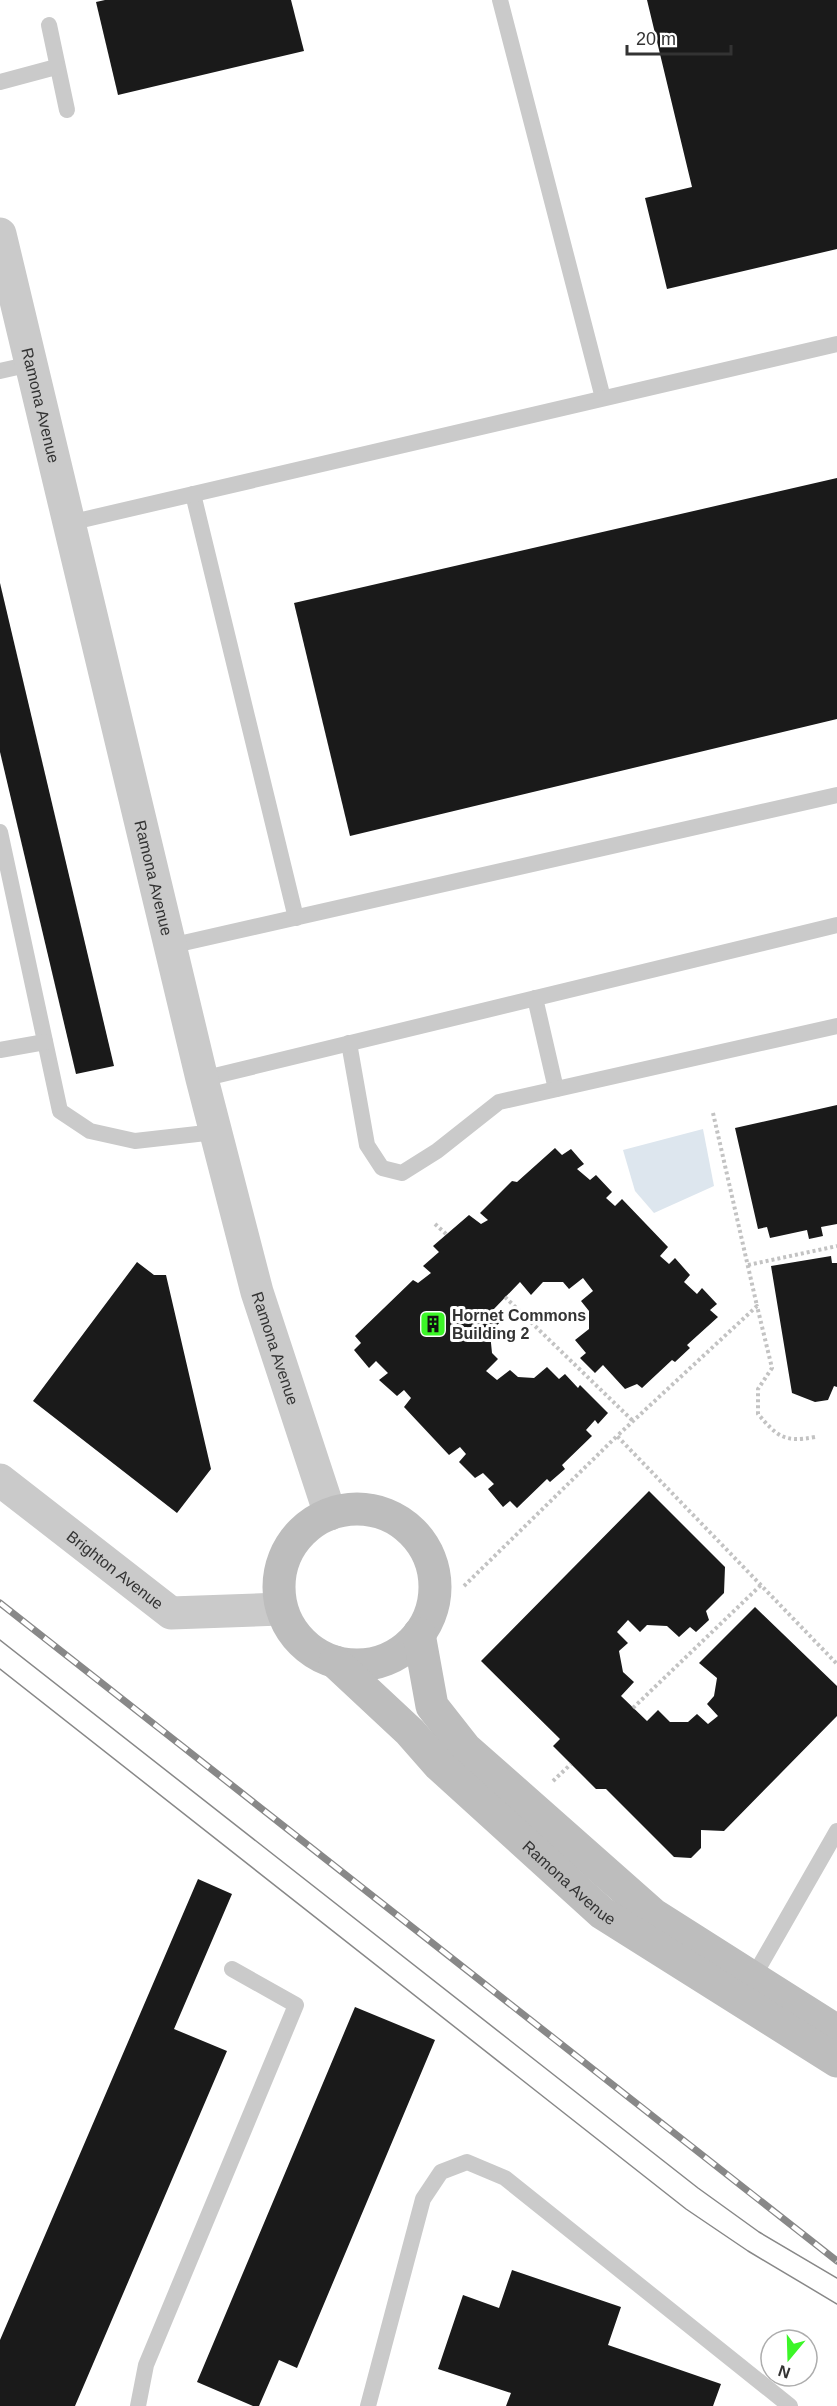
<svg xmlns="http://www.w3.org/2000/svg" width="837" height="2406" viewBox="0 0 837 2406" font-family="Arial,sans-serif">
  <rect width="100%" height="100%" fill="#fff"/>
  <!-- green -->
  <path fill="#dde6ee" d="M 703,1129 L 714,1186 L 654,1213 L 635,1191 L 623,1150 Z"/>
  <!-- building -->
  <g fill="#1a1a1a">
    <path d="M 105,0 L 291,0 L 304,51 L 118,95 L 96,2 Z"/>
    <path d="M 647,0 L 837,0 L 837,249 L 667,289 L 645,198 L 692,187 Z"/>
    <path d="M 837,478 L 837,719 L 350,836 L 294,603 Z"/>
    <path d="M 0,583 L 114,1066 L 76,1074 L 0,752 Z"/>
    <path d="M 837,1105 L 837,1224 L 821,1227 L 823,1236 L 809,1239 L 807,1230 L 770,1238 L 767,1227 L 758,1229 L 735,1128 Z"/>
    <path d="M 555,1148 L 562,1155 L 571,1149 L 584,1164 L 577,1169 L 590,1180 L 596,1175 L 612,1192 L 606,1198 L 615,1206 L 622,1199 L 668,1247 L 660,1256 L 669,1264 L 675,1258 L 690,1275 L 684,1282 L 697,1294 L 702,1288 L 717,1304 L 710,1310 L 718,1317 L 687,1345 L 690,1348 L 675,1362 L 672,1360 L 642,1388 L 637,1384 L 625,1389 L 603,1365 L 595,1373 L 580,1358 L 586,1353 L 575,1340 L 589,1329 L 589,1311 L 581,1301 L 593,1291 L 583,1278 L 569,1289 L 563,1282 L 543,1282 L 531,1295 L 520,1282 L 493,1310 L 502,1320 L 490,1333 L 492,1353 L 498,1359 L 486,1371 L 497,1380 L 510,1370 L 518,1377 L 534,1378 L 547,1367 L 559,1379 L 565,1374 L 578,1388 L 580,1385 L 608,1413 L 598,1424 L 595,1420 L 586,1430 L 592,1436 L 562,1465 L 565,1469 L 550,1482 L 547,1479 L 517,1508 L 510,1501 L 503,1507 L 488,1489 L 494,1484 L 483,1473 L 475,1478 L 459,1462 L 466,1454 L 460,1447 L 449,1455 L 404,1407 L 411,1398 L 404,1390 L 397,1396 L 379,1380 L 388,1373 L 376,1361 L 369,1368 L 354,1350 L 361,1343 L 355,1336 L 413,1280 L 418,1283 L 431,1273 L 423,1266 L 439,1252 L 433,1246 L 469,1215 L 481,1224 L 488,1220 L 480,1213 L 512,1181 L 517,1182 Z"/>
    <path d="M 831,1256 L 832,1263 L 837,1263 L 837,1387 L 834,1386 L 828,1400 L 815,1402 L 792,1393 L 771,1266 Z"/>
    <path d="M 137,1262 L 154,1275 L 166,1275 L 211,1469 L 177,1513 L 33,1401 Z"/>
    <path d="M 649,1491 L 725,1567 L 724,1593 L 706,1611 L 709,1620 L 696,1632 L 690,1627 L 679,1637 L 667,1626 L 647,1625 L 640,1632 L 628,1620 L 617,1632 L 628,1643 L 619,1651 L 623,1672 L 634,1682 L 621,1696 L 647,1721 L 658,1710 L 670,1722 L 688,1722 L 697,1714 L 708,1724 L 718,1716 L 707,1704 L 714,1696 L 717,1678 L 699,1663 L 755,1607 L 837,1686 L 837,1716 L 724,1831 L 701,1830 L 701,1848 L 691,1858 L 674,1857 L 606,1789 L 596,1789 L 553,1746 L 560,1739 L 481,1661 Z"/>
    <path d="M 198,1879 L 232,1894 L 174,2029 L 227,2051 L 75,2406 L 0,2406 L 0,2340 Z"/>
    <path d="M 355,2007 L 435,2040 L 297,2368 L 279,2360 L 259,2406 L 253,2406 L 197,2382 Z"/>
    <path d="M 512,2270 L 621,2307 L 608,2345 L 721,2384 L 713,2406 L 506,2406 L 511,2393 L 438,2369 L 463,2295 L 499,2308 Z"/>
  </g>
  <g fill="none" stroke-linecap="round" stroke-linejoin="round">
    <!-- path -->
    <g stroke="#c3c3c3" stroke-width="4" stroke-dasharray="3 3" stroke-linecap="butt">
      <path d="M 713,1113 L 757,1306"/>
      <path d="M 435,1224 L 446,1234"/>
      <path d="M 748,1265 L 837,1246"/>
      <path d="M 505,1297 L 633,1421"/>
      <path d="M 815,1437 C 784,1443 777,1436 758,1414 L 758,1389 L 772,1368 L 757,1306 L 617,1436 L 837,1664"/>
      <path d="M 464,1586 L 617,1436"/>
      <path d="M 633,1708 L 762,1584"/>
      <path d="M 553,1781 L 571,1764"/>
    </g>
    <!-- lane -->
    <g stroke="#cacaca" stroke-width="16">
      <path d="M 500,0 L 603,398"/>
      <path d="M 49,25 L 67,110"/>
      <path d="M 0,82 L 56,67"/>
      <path d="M 0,371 L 31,364"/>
      <path d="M 193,494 L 296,918"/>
      <path d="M 69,523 L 837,344"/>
      <path d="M 0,832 L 60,1111 L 90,1131 L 135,1141 L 215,1132"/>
      <path d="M 170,946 L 837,795"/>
      <path d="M 535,998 L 556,1089"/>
      <path d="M 349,1043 L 367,1145 L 382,1168 L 402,1173 L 437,1151 L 499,1102 L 837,1026"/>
      <path d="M 0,1050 L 45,1042"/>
      <path d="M 202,1079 L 837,925"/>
      <path d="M 751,1981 L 837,1831"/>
      <path d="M 138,2406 L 146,2365 L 296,2005 L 232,1969"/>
      <path d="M 368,2406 L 423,2199 L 441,2172 L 467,2162 L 505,2178 L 790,2406"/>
    </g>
    <!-- street -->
    <g stroke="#cacaca" stroke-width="33">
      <path id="s1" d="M 0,234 L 202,1079 L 257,1292 L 330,1514"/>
      <path id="s2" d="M 0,1480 L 171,1613 L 281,1609"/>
    </g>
    <!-- secondary -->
    <g stroke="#bdbdbd" stroke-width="33">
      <circle cx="357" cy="1587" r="78"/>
      <path d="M 419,1634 L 432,1706 L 465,1748 L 654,1915 L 837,2031"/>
      <path id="s3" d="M 335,1662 L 410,1732 L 439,1765 L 602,1913 L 837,2061"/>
    </g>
    <!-- tram -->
    <g stroke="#888" stroke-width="1.5">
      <path d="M 0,1640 L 698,2188 L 759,2232 L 837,2278"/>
      <path d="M 0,1669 L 686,2209 L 748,2251 L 837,2304"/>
    </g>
    <defs>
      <path id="rail" d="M 0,1603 L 837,2261"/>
    </defs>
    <!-- rail casing -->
    <use href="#rail" stroke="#888" stroke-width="7"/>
    <!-- rail -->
    <use href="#rail" stroke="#fff" stroke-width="4.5" stroke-dasharray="14" stroke-linecap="butt"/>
  </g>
  <!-- icons -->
  <defs>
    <symbol id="building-square" viewBox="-11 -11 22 22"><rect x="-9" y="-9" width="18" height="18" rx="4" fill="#3cf628" stroke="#fff"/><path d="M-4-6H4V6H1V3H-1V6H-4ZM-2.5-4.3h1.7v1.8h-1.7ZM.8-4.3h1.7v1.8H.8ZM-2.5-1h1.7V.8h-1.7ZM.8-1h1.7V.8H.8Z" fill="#111"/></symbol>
  </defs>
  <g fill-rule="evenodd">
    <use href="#building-square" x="418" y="1309" width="30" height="30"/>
  </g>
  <g text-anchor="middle" stroke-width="6" stroke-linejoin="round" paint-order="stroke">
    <!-- street labels -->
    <g font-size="16" fill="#333" stroke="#fff">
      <text dy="6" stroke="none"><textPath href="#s1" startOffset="176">Ramona Avenue</textPath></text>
      <text dy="6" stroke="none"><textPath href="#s1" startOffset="662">Ramona Avenue</textPath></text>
      <text dy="6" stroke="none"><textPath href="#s1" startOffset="1148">Ramona Avenue</textPath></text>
      <text dy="6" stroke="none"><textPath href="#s2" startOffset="146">Brighton Avenue</textPath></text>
      <text dy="6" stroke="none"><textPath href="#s3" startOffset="322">Ramona Avenue</textPath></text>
    </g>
    <!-- poi labels -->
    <g font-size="16" font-weight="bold" fill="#333" stroke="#fff" text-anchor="start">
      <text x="452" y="1321">Hornet Commons<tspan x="452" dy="18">Building 2</tspan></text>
    </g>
  </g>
  <!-- north arrow -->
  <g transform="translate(789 2358) rotate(199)"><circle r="28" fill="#ffffff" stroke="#adadad" stroke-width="1.5"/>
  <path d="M0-4.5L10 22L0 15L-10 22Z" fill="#3cf628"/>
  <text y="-9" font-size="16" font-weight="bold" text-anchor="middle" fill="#333333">N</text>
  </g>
  <!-- scale -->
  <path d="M627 45v9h104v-9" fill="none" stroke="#333333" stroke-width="3"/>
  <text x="636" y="45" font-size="18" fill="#333333" stroke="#ffffff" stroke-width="4.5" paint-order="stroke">20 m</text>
</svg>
